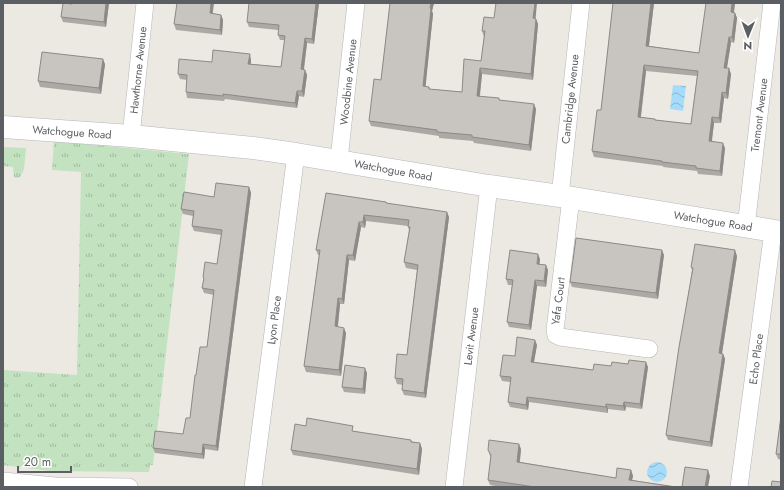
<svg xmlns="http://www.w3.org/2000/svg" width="784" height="490" viewBox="0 0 784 490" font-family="Jost,sans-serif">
  <defs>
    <pattern id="grass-tufts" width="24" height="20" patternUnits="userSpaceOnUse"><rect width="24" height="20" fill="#c3e2c0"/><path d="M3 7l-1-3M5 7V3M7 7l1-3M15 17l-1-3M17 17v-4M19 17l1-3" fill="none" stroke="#a1ba9f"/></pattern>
    <pattern id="water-waves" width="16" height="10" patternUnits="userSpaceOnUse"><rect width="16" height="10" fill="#a6dcf9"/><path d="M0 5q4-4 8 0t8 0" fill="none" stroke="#8ab6cd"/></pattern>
  </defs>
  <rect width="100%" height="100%" fill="#ece9e2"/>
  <!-- grass -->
  <g fill="url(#grass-tufts)">
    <path d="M 54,141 L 189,154 L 153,465 L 150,465 L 149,472 L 49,471 L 3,465 L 3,370 L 77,375 L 81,172 L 52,170 Z"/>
    <path d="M 3,147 L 26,148 L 24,169 L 20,177 L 16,178 L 14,177 L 13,167 L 3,166 Z"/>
  </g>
  <!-- water -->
  <g fill="url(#water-waves)">
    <path d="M 673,85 L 686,86 L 683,111 L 670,109 Z"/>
    <circle cx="657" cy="472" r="10"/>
  </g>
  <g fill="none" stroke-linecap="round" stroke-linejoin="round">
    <defs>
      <g id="street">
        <path d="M 131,136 L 145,3"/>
        <path d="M 339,160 L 356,3"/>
        <path d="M 560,196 L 581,3"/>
        <path d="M 571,198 L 555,330 L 556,335 L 560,337 L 649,349"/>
        <path d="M 746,227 L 772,3"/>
        <path d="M 3,481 L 55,486 L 129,487"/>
        <path d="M 253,487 L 296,154"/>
        <path d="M 454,487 L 489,186"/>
        <path d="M 739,487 L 773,231"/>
      </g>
      <path id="secondary" d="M 3,127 L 131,136 L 253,148 L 296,154 L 489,186 L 560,196 L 781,232"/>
    </defs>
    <!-- street casing -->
    <use href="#street" stroke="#b3b5b9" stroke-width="18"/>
    <!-- secondary casing -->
    <use href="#secondary" stroke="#b4b7bc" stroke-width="23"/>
    <!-- street -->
    <use href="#street" stroke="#fff" stroke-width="17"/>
    <!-- secondary -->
    <use href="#secondary" stroke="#fff" stroke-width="22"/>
  </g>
  <!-- wall -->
  <g fill="#aca9a5" fill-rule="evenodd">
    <path d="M 72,3 L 109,3 L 106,27 L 63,22 L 61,17 Z"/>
    <path d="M 319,3 L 314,44 L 307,43 L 304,70 L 305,70 L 307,75 L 304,97 L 299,96 L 297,108 L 225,99 L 224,101 L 187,98 L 186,92 L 187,80 L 180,79 L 178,74 L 212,62 L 251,60 L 251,64 L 281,67 L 285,40 L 280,40 L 278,35 L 278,30 L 249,27 L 247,22 Z"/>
    <path d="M 390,3 L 434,3 L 432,11 L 433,14 L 425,87 L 429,87 L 430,89 L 462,92 L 481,61 L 484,37 L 482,31 L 494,18 L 536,19 L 538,24 L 533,80 L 482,74 L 480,96 L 500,100 L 536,109 L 531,151 L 474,143 L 473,141 L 439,138 L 439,136 L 371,126 L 369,121 L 381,80 Z"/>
    <path d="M 613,3 L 654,3 L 649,46 L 699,53 L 735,3 L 734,13 L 735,13 L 737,18 L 734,43 L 731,42 L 727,68 L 731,74 L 728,99 L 724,98 L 721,123 L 714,123 L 712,141 L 725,148 L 722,176 L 698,174 L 697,171 L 663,167 L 663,166 L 594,157 L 592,151 L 601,110 ZM 646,71 L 697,76 L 691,124 L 656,120 L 641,117 Z"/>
    <path d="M 212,14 L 221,15 L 223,20 L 222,35 L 176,30 L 174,24 Z"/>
    <path d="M 105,64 L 101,94 L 40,87 L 38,81 Z"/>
    <path d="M 249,187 L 251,193 L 218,451 L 205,449 L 204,459 L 155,453 L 153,448 L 183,434 L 190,418 L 196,375 L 207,347 L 214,295 L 204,293 L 202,288 L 204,280 L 203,277 L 217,264 L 221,235 L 194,231 L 192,226 L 193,216 L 183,214 L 181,209 L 214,197 Z"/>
    <path d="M 326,193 L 387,203 L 449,217 L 426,398 L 404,395 L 402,390 L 403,385 L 397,384 L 395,378 L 407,355 L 417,270 L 406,268 L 404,262 L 409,231 L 408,226 L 366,221 L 365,228 L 361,227 L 355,261 L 349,260 L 344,304 L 340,304 L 338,327 L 346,333 L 341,376 L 306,372 L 304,366 L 319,255 L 318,255 L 316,250 Z"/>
    <path d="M 664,255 L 658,299 L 572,287 L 570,282 Z"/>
    <path d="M 737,256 L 722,354 L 723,354 L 725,359 L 712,447 L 668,440 L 666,435 L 692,270 L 691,267 Z"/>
    <path d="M 540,259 L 539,264 L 548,270 L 546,287 L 537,286 L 531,330 L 509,327 L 507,322 L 512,285 L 508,285 L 506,279 Z"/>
    <path d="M 537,345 L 534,362 L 593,370 L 611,366 L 648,367 L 642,409 L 626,407 L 625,411 L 608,409 L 608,413 L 529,402 L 528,410 L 510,407 L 508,402 L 511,382 L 502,381 L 500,376 L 515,356 Z"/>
    <path d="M 367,373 L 365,394 L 344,392 L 342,387 Z"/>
    <path d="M 781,416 L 781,460 L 778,459 L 776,454 Z"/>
    <path d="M 306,426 L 354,431 L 420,443 L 422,449 L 419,475 L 293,455 L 291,450 Z"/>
    <path d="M 521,449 L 520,462 L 616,478 L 631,470 L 633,476 L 632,480 L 676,487 L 501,487 L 490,485 L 488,480 L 491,457 L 490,456 L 488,450 Z"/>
  </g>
  <!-- shaded-wall -->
  <g fill="#8c8986">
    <path d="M 106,3 L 109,3 L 106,27 L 104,22 Z"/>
    <path d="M 211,3 L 214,3 L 212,19 L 210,13 Z"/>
    <path d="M 316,3 L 319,3 L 314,44 L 312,39 Z"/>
    <path d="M 431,3 L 434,3 L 432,11 L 433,14 L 425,92 L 423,86 Z"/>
    <path d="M 535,3 L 537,3 L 535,24 L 533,18 Z"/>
    <path d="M 651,3 L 654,3 L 648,52 L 646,46 Z"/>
    <path d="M 732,3 L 735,3 L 733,18 L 731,12 Z"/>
    <path d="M 735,13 L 737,18 L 734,43 L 732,37 Z"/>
    <path d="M 221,15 L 223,20 L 222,35 L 220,30 Z"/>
    <path d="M 536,19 L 538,24 L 533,80 L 531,74 Z"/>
    <path d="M 729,37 L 731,42 L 726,73 L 724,68 Z"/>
    <path d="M 305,38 L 307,43 L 303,74 L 301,69 Z"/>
    <path d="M 250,54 L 251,60 L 250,69 L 248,64 Z"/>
    <path d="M 103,59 L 105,64 L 101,94 L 99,88 Z"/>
    <path d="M 644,65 L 646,71 L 640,122 L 638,117 Z"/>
    <path d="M 480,68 L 482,74 L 479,101 L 477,96 Z"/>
    <path d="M 729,68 L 731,74 L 728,99 L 726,93 Z"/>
    <path d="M 305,70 L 307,75 L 304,97 L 302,91 Z"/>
    <path d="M 297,91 L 299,96 L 297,108 L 295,103 Z"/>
    <path d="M 722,92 L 724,98 L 721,123 L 719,118 Z"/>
    <path d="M 534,104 L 536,109 L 531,151 L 529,145 Z"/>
    <path d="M 712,117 L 714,123 L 711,146 L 709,141 Z"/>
    <path d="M 723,143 L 725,148 L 722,176 L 720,171 Z"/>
    <path d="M 249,187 L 251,193 L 218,451 L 216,446 Z"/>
    <path d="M 447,212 L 449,217 L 426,398 L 424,393 Z"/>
    <path d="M 364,215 L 366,221 L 365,228 L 363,222 Z"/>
    <path d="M 359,222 L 361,227 L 355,261 L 353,255 Z"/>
    <path d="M 662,250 L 664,255 L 658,299 L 656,293 Z"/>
    <path d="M 735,250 L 737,256 L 721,359 L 719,353 Z"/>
    <path d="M 538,254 L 540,259 L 539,269 L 537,264 Z"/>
    <path d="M 347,255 L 349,260 L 344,304 L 342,299 Z"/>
    <path d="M 546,265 L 548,270 L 546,287 L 544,281 Z"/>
    <path d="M 535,280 L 537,286 L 531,330 L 529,325 Z"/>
    <path d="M 338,298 L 340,304 L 337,332 L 335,326 Z"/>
    <path d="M 344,328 L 346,333 L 341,376 L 339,370 Z"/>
    <path d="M 535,340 L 537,345 L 533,367 L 531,362 Z"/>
    <path d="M 723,354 L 725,359 L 712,447 L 710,442 Z"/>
    <path d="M 646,362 L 648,367 L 642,409 L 640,404 Z"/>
    <path d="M 365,368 L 367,373 L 365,394 L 363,389 Z"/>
    <path d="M 527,397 L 529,402 L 528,410 L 526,405 Z"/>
    <path d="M 624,402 L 626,407 L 625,411 L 623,406 Z"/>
    <path d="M 606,404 L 608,409 L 608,413 L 606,407 Z"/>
    <path d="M 420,443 L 422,449 L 419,475 L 417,469 Z"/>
    <path d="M 203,444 L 205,449 L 204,459 L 202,454 Z"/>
    <path d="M 519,444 L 521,449 L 519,467 L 517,462 Z"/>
    <path d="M 631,470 L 633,476 L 631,485 L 629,480 Z"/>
    <path d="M 708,470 L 710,476 L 708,487 L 705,487 Z"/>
  </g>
  <!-- building -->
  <g fill="#c8c4c0" stroke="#8c8986" fill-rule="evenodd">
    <path d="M 63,3 L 72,4 L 72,3 L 106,3 L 104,22 L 61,17 Z"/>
    <path d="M 177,3 L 211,3 L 210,13 L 221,15 L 220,30 L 174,24 Z"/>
    <path d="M 249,3 L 316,3 L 312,39 L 305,38 L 301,69 L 305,70 L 302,91 L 297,91 L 295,103 L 223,94 L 223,96 L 186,92 L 187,75 L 178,74 L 179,59 L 212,62 L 213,50 L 250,54 L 248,64 L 281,67 L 285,36 L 278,35 L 279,25 L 247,22 Z"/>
    <path d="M 390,3 L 431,3 L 430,8 L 431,9 L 423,86 L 429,87 L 429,89 L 462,92 L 464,59 L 481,61 L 485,31 L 482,31 L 484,17 L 494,18 L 496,3 L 535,3 L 533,18 L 536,19 L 531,74 L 480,68 L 477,96 L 499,98 L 499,100 L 534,104 L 529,145 L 472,137 L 472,135 L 437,132 L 437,130 L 369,121 L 374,79 L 381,80 Z"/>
    <path d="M 613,3 L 651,3 L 646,46 L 699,53 L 706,3 L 732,3 L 731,12 L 735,13 L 732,37 L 729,37 L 724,68 L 729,68 L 726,93 L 722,92 L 719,118 L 712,117 L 709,141 L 723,143 L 720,171 L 696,168 L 696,166 L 662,162 L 662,161 L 592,151 L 597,110 L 601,110 ZM 644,65 L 698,71 L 691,124 L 655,120 L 655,119 L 638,117 Z"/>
    <path d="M 42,52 L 103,59 L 99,88 L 38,81 Z"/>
    <path d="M 216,183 L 249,187 L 216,446 L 203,444 L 202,454 L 153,448 L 155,431 L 183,434 L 186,418 L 190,418 L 195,375 L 196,375 L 200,347 L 207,347 L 214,290 L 202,288 L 204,278 L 203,277 L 205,262 L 217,264 L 222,230 L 192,226 L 194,211 L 181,209 L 184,192 L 214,197 Z"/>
    <path d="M 326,193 L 386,202 L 386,203 L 447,212 L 424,393 L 402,390 L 403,379 L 395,378 L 397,354 L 407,355 L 418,265 L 404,262 L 410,227 L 408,227 L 409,220 L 364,215 L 363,222 L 359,222 L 353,255 L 347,255 L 342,299 L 338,298 L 335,326 L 344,328 L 339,370 L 304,366 L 320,250 L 316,250 Z"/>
    <path d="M 576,238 L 662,250 L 656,293 L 570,282 Z"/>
    <path d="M 695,244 L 735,250 L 719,353 L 723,354 L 710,442 L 666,435 L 679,347 L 693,268 L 691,267 Z"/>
    <path d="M 510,250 L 538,254 L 537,264 L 546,265 L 544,281 L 535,280 L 529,325 L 507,322 L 513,280 L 506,279 Z"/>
    <path d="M 517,337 L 535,340 L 531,362 L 593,370 L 594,364 L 611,366 L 612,362 L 628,364 L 629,360 L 646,362 L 640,404 L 624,402 L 623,406 L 606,404 L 606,407 L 527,397 L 526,405 L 508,402 L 511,377 L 500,376 L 503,355 L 515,356 Z"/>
    <path d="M 345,365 L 365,368 L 363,389 L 342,387 Z"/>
    <path d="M 781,416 L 781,454 L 776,454 Z"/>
    <path d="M 307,418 L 353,426 L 352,431 L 411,440 L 411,442 L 420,443 L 417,469 L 291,450 L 295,424 L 306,426 Z"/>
    <path d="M 489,440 L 519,444 L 517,462 L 616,478 L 617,468 L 631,470 L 629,480 L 676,487 L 535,487 L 488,480 L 491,455 L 488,450 Z"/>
    <path d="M 685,467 L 708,470 L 705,487 L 682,487 Z"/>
    <path d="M 772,481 L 781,482 L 781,487 L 771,487 Z"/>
  </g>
  <g text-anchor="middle" stroke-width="3.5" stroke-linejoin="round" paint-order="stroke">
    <!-- street labels -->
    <g font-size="11" fill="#5b5e62" stroke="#fff">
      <text transform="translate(138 70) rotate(-84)" y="4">Hawthorne Avenue</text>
      <text transform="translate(348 82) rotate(-84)" y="4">Woodbine Avenue</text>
      <text transform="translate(570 99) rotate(-84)" y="4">Cambridge Avenue</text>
      <text transform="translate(759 115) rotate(-83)" y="4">Tremont Avenue</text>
      <text transform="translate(72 132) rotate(4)" y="4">Watchogue Road</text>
      <text transform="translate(393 170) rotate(10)" y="4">Watchogue Road</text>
      <text transform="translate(713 221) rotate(9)" y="4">Watchogue Road</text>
      <text transform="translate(558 301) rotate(-83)" y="4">Yafa Court</text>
      <text transform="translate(274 320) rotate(-83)" y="4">Lyon Place</text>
      <text transform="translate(471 336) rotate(-83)" y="4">Levit Avenue</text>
      <text transform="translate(756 359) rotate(-83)" y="4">Echo Place</text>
    </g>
  </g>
  <!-- border -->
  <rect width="784" height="490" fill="none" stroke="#5b5e62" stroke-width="8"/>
  <!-- north arrow -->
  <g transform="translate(748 36) rotate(181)" stroke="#ffffff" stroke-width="3" paint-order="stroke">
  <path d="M0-3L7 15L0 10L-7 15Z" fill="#5b5e62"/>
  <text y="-6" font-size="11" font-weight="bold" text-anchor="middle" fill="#5b5e62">N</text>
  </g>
  <!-- scale -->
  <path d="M18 466v6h53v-6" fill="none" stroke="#5b5e62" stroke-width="2"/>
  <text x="24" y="466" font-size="12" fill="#5b5e62" stroke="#ffffff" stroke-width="3" paint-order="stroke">20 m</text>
</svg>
